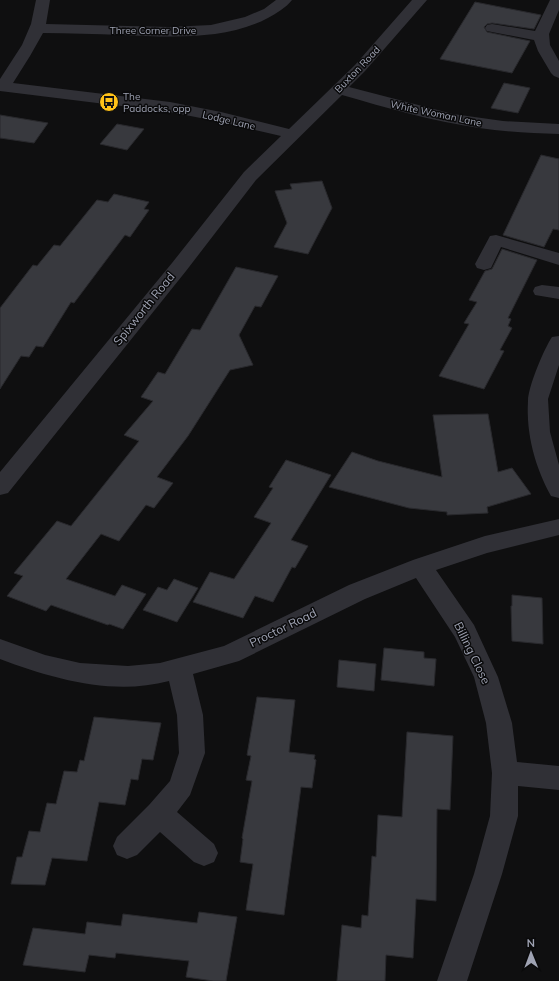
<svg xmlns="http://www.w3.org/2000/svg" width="559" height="981" viewBox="0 0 559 981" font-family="Mulish,sans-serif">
  <rect width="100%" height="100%" fill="#0f0f10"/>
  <!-- building -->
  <g fill="#38393e" stroke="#29292d">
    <path d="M 475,2 L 541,15 L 534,29 L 492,23 L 487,24 L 484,27 L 487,32 L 530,41 L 512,73 L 440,59 Z"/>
    <path d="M 504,83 L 530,88 L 518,113 L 491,108 Z"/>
    <path d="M 0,115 L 48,123 L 34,143 L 0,138 Z"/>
    <path d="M 117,124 L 144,129 L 127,150 L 100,144 Z"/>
    <path d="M 541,155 L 559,159 L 559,230 L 553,229 L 544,247 L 503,235 Z"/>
    <path d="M 322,181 L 332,208 L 308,254 L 274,247 L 287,223 L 275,191 L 292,189 L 290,184 Z"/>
    <path d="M 114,194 L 149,202 L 144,209 L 149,210 L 130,237 L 125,235 L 74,303 L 71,302 L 43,347 L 36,346 L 29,357 L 21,356 L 0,389 L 0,308 L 33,265 L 37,266 L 54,245 L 60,246 L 97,200 L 108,202 Z"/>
    <path d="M 502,249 L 537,260 L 508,318 L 511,319 L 508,326 L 512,328 L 500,350 L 504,351 L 484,389 L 439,376 L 469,324 L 464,323 L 477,302 L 469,300 L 485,271 L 492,269 Z"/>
    <path d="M 236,267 L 278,276 L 261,307 L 255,306 L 239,335 L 253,365 L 230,370 L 188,436 L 157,477 L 173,483 L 154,508 L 146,505 L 119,541 L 101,534 L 66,579 L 115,596 L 122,585 L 146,594 L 123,629 L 109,624 L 108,625 L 51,605 L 46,611 L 7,596 L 23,576 L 14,573 L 57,521 L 71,526 L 139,441 L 124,435 L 153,401 L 141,397 L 158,372 L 165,374 L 192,329 L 200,330 Z"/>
    <path d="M 488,414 L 498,472 L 512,468 L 531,494 L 487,507 L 488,513 L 447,515 L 447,512 L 409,508 L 329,487 L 352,452 L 378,461 L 442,477 L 433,415 Z"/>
    <path d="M 286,460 L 331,475 L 291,540 L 308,546 L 295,568 L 292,567 L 273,602 L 255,596 L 243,618 L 193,602 L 210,572 L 234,579 L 271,523 L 254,517 L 273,488 L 269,487 Z"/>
    <path d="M 174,579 L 198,588 L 177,622 L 143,610 L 158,587 L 167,590 Z"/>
    <path d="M 512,595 L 542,598 L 543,644 L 512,641 L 511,606 L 512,606 Z"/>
    <path d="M 384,648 L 424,652 L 424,658 L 436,659 L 434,686 L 381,680 Z"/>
    <path d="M 339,660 L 376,664 L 374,691 L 337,687 Z"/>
    <path d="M 257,697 L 295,700 L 289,752 L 315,755 L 314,759 L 316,760 L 312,788 L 301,787 L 284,915 L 246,910 L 253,864 L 240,862 L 243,839 L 242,838 L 252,781 L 246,780 L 251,756 L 247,755 Z"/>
    <path d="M 94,717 L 161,723 L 153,760 L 142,759 L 138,780 L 131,779 L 125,805 L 99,802 L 87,861 L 52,858 L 45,885 L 11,884 L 17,857 L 22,857 L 29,831 L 40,832 L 47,803 L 56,804 L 64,771 L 77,772 L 80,760 L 84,761 Z"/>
    <path d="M 407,732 L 453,736 L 450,810 L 437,809 L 436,901 L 416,899 L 413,958 L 386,955 L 385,981 L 337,981 L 342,925 L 361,928 L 362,915 L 368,916 L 372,856 L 376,857 L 378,815 L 402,817 Z"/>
    <path d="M 199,912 L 237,917 L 226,981 L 213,981 L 186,977 L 189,961 L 116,953 L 115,958 L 89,955 L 85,972 L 23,965 L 33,928 L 85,934 L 87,922 L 121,926 L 123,914 L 197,923 Z"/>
  </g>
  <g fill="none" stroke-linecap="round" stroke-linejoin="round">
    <!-- minor -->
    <g fill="#303036" fill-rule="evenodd">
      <path d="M 36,0 L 50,0 L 46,24 L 169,27 L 211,25 L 245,17 L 264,9 L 276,0 L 292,0 C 289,4 285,7 281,10 C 236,42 173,37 122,35 C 95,34 69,33 43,33 L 30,56 L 13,83 L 170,102 L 221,112 L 289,129 L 355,65 L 412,0 L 427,0 L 365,71 L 349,87 L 453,114 L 503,121 L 559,124 L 559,134 C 532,133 506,132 479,128 C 432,121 387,108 342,95 L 256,180 L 186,271 L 8,493 L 0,495 L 0,472 L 172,263 L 244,172 L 281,136 L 221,122 L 170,112 L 0,91 L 0,79 L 22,45 L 31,24 Z"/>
      <path d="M 550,0 L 559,0 L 559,10 L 549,34 L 550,45 L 559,61 L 559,78 L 554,76 L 551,73 L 538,51 L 534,40 L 492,32 L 487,31 L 485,28 L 487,25 L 492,24 L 535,31 Z"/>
      <path d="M 496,235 L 559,253 L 559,265 L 501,247 L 491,268 L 484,270 L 477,268 L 475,264 L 490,236 Z"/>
      <path d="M 542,285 L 559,287 L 559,299 L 535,295 L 533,291 L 535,287 Z"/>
      <path d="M 559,336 L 559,365 L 548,399 L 550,432 L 559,465 L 559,498 L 551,496 C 535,467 526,434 528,401 C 528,387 544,349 552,337 Z"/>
      <path d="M 559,519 L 559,535 L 487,553 L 436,570 L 474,625 L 498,677 L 512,723 L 517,762 L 559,766 L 559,790 L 518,786 L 518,816 L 502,874 L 467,981 L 437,981 L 474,874 L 490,816 L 492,773 L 486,723 L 474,677 L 455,637 L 416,578 L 365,599 L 239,661 L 193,674 L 203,715 L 205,753 L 190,795 L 177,812 L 214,844 L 218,853 L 214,862 L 204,866 L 194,862 L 160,832 L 137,855 L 127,859 L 117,855 L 113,846 L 117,837 L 149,805 L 170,781 L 179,753 L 177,715 L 169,681 C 113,696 53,679 0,659 L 0,639 L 45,655 L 80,663 L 128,666 L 160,663 L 224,646 L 349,585 L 413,560 L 485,536 Z"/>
    </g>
  </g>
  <!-- icons -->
  <defs>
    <symbol id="bus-disc" viewBox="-11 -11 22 22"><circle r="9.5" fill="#ffc218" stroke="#0a0a0b"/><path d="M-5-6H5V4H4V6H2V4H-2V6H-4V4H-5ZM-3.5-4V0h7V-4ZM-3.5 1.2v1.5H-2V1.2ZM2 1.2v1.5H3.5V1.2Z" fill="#111"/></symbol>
  </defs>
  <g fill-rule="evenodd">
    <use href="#bus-disc" x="98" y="91" width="22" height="22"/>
  </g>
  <g text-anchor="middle" stroke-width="3" stroke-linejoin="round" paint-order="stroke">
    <!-- far-street labels -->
    <g font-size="10" fill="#9fa3b3" stroke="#0a0a0b">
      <text x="153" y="34">Three Corner Drive</text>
      <text transform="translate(357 69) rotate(-46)" y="4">Buxton Road</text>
      <text transform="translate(436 113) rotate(12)" y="4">White Woman Lane</text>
      <text transform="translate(229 120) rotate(13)" y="4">Lodge Lane</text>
    </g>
    <!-- far-poi labels -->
    <g font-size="10" fill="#9fa3b3" stroke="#0a0a0b" text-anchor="start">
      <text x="123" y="100">The<tspan x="123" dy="12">Paddocks, opp</tspan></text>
    </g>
    <!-- street labels -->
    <g font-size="12" fill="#9fa3b3" stroke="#0a0a0b">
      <text transform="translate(144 309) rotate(-51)" y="4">Spixworth Road</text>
      <text transform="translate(283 628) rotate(-26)" y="4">Proctor Road</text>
      <text transform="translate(472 653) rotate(64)" y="4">Billing Close</text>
    </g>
  </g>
  <!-- north arrow -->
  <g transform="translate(531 953) rotate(359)" stroke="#0a0a0b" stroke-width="3" paint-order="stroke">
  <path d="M0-3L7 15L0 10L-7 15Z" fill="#9fa3b3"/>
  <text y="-6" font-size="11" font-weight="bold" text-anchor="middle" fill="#9fa3b3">N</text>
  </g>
</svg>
